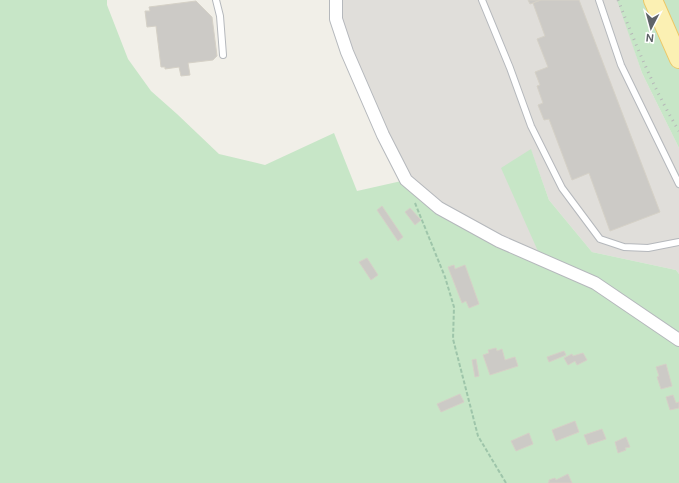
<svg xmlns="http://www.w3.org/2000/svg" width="679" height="483" viewBox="0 0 679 483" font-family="'DM Sans',sans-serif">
  <rect width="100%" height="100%" fill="#f1efe8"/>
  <!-- industrial -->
  <path fill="#e0deda" d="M 339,0 L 618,0 L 642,73 L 679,148 L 679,274 L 676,270 L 592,252 L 549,200 L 531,150 L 541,259 L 499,241 L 406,180 L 347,52 Z"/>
  <!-- green -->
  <g fill="#c7e6c7">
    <path d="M 0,0 L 107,0 L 107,5 L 128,59 L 151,91 L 177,114 L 219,154 L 265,165 L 334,133 L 357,191 L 406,180 L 439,208 L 541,258 L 501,168 L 531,149 L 549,200 L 592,252 L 676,270 L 679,274 L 679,483 L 0,483 Z"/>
    <path d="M 617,0 L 679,0 L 679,148 L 642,73 Z"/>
  </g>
  <!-- building -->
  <g fill="#cccac6" stroke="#d5d1c7">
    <path d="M 528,0 L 541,0 L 530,4 Z"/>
    <path d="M 541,0 L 579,0 L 660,212 L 610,231 L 589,173 L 572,180 L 549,119 L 544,120 L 538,105 L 543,103 L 537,86 L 540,85 L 535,72 L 548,67 L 537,39 L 545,36 L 533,3 Z"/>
    <path d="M 196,1 L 212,17 L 217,56 L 213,60 L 188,63 L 190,75 L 181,76 L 179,67 L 165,69 L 165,67 L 161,67 L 156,26 L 147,27 L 145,11 L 150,11 L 149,7 Z"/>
    <path d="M 382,206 L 403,237 L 398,241 L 377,210 Z"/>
    <path d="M 410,208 L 421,220 L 415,225 L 405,212 Z"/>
    <path d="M 367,258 L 378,275 L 371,280 L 359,262 Z"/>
    <path d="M 454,265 L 455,269 L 465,265 L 479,304 L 469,308 L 466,301 L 462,303 L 448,267 Z"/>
    <path d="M 496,348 L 497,351 L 502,349 L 505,360 L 515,357 L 518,366 L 490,375 L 483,355 L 489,353 L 488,350 Z"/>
    <path d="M 564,351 L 566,355 L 549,362 L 547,357 Z"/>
    <path d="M 583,353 L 587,360 L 577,365 L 575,361 L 568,365 L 564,358 L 572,354 L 573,356 Z"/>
    <path d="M 476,359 L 479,376 L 475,377 L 472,360 Z"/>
    <path d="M 666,364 L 672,386 L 661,389 L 657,377 L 659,376 L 656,367 Z"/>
    <path d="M 460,394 L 464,402 L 441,412 L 437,404 Z"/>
    <path d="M 673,395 L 676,403 L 679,402 L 679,408 L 670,410 L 666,397 Z"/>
    <path d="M 575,421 L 579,432 L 556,441 L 552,430 Z"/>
    <path d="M 602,429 L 606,439 L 588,445 L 584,435 Z"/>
    <path d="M 529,433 L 533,444 L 516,451 L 511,441 Z"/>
    <path d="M 626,437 L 630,447 L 625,448 L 626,450 L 618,453 L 615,442 Z"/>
    <path d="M 568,474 L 572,483 L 548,483 L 549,482 L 549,480 L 555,478 L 556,480 Z"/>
  </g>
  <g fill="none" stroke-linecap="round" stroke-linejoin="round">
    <defs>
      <g id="service">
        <path d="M 216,0 L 220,16 L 223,55"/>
        <path d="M 482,0 L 510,68 L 531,126 L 562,188 L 600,239 L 624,247 L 648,248 L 679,242"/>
        <path d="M 599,0 L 621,65 L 679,184"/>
      </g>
      <path id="minor" d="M 336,0 L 336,19 L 347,52 L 383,135 L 406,180 L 439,208 L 499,241 L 595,283 L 679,340"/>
      <path id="primary" d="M 653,0 L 679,59"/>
    </defs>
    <!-- service casing -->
    <use href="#service" stroke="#b5b8bc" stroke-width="8"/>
    <!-- minor casing -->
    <use href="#minor" stroke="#b5b8bc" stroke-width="14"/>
    <!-- primary casing -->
    <use href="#primary" stroke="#ecc766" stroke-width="20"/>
    <!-- path -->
    <path stroke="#9ec5aa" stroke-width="2" stroke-dasharray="4 2" stroke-linecap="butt" d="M 415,203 L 445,277 L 454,307 L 453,339 L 478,436 L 506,483"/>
    <!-- service -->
    <use href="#service" stroke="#fff" stroke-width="6"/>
    <!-- minor -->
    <use href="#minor" stroke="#fff" stroke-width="12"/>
    <!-- primary -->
    <use href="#primary" stroke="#fbf0b3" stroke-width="18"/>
    <!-- rail -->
    <path stroke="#b6b7b8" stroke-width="3" stroke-dasharray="1 5" stroke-linecap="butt" d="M 618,0 C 636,45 654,90 679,131"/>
  </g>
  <!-- north arrow -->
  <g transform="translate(651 28) rotate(186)" stroke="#ffffff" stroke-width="3" paint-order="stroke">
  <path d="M0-3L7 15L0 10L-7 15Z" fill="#5f6368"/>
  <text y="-6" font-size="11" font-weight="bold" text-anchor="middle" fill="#5f6368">N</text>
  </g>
</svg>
